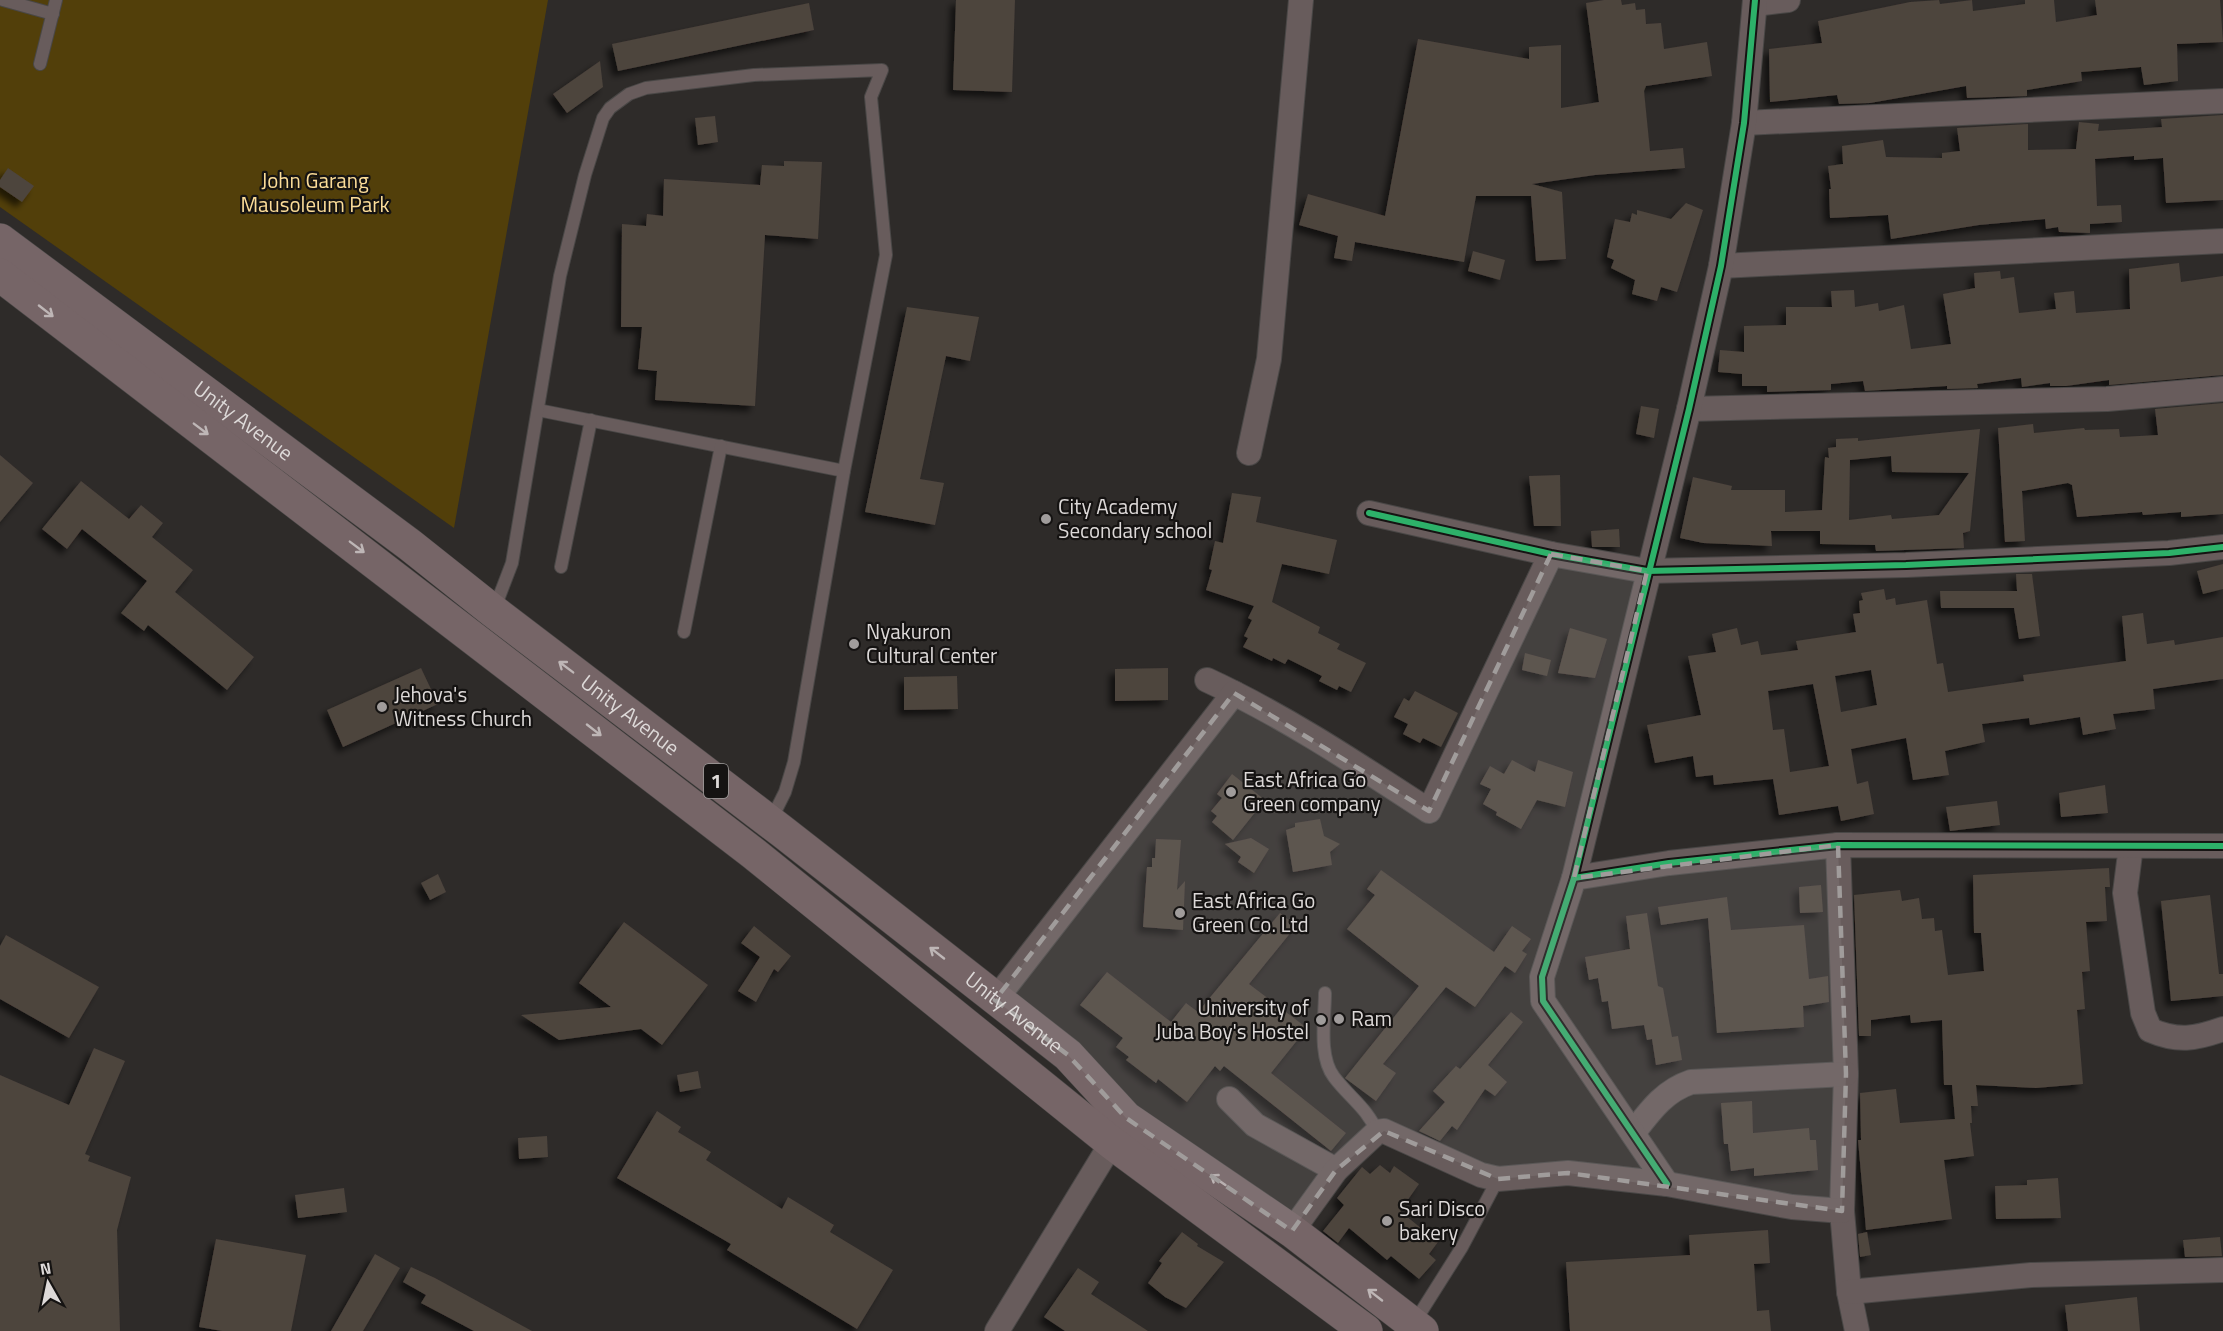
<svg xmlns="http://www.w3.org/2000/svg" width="2223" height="1331" viewBox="0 0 2223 1331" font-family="'Titillium Web',sans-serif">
  <defs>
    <filter id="shadow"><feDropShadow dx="-5.5" dy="5.5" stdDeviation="3" flood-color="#0009"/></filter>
  </defs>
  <rect width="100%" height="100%" fill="#2e2b29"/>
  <!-- green -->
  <path fill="#523f0a" d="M 0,0 L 548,0 L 454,528 L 0,207 Z"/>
  <!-- building -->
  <g fill="#4d443d" fill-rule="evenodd" filter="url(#shadow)">
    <path d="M 956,0 L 1015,0 L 1012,92 L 953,90 Z"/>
    <path d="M 1604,0 L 1621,0 L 1622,5 L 1635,3 L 1636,10 L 1645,9 L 1646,24 L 1661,23 L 1664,49 L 1707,42 L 1712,76 L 1646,86 L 1644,91 L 1650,151 L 1683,148 L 1685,168 L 1595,175 L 1532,184 L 1562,192 L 1566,259 L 1536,261 L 1531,196 L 1476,196 L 1464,262 L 1355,242 L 1352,261 L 1334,258 L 1338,236 L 1299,225 L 1308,194 L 1385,216 L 1418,39 L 1529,59 L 1529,47 L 1561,45 L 1561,108 L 1599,102 L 1586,3 Z"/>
    <path d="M 1939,0 L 1940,4 L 1972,0 L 1973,11 L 2025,4 L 2025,0 L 2054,0 L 2056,22 L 2097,15 L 2095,0 L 2220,0 L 2223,42 L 2177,44 L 2178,81 L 2144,85 L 2141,67 L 2081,72 L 2082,81 L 2027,90 L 2027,96 L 1967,98 L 1966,86 L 1870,103 L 1839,104 L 1837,95 L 1770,102 L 1769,49 L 1822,43 L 1818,21 L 1910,2 Z"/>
    <path d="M 809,3 L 814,30 L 618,71 L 612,44 Z"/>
    <path d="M 600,61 L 603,87 L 567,113 L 553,94 Z"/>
    <path d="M 2223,115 L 2223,200 L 2166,203 L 2163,158 L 2134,160 L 2134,156 L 2095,159 L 2097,206 L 2121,205 L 2122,222 L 2090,224 L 2090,233 L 2059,232 L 2058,227 L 2046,229 L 2045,219 L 1979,225 L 1891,239 L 1888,215 L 1830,218 L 1829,189 L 1831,189 L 1828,166 L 1843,164 L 1842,146 L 1883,140 L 1886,157 L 1942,158 L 1942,153 L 1960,151 L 1957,128 L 2028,124 L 2028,150 L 2076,149 L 2079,122 L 2099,124 L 2098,131 L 2162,127 L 2161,119 Z"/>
    <path d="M 715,116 L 718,142 L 698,145 L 695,118 Z"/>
    <path d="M 784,161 L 822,162 L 818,239 L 765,235 L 755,406 L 655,400 L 657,371 L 638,369 L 642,327 L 621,327 L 622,224 L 646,226 L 647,214 L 663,216 L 664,179 L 760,185 L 762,165 L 784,166 Z"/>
    <path d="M 8,168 L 34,186 L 22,202 L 0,187 L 0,180 Z"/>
    <path d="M 1686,203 L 1703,210 L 1677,292 L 1661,287 L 1657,301 L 1632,294 L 1635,280 L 1611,268 L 1614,260 L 1607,257 L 1615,219 L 1630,222 L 1632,213 L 1637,215 L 1637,210 L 1671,219 Z"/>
    <path d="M 1473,251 L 1505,260 L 1500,280 L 1468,271 Z"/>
    <path d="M 2179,263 L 2181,282 L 2223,276 L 2223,375 L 2109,385 L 2109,380 L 2066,386 L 2050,386 L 2050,383 L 2022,387 L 2021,378 L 1977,384 L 1978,388 L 1947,389 L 1947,386 L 1865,391 L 1863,381 L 1831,384 L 1831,390 L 1767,392 L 1767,386 L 1742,386 L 1742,374 L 1718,372 L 1720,350 L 1744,352 L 1744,326 L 1786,325 L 1786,307 L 1832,307 L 1831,291 L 1854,290 L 1855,307 L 1878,303 L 1879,311 L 1904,305 L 1911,349 L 1951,344 L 1943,294 L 1975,288 L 1974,273 L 2000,271 L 2001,279 L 2014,277 L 2019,313 L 2056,309 L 2054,293 L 2074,291 L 2076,313 L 2130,309 L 2129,269 Z"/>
    <path d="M 907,307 L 979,317 L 970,361 L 946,356 L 920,479 L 944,483 L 935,525 L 865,512 Z"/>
    <path d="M 2223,403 L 2223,514 L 2181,517 L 2181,512 L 2143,515 L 2142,512 L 2077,517 L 2072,485 L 2068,483 L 2022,491 L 2025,541 L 2005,542 L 1998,428 L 2033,424 L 2034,433 L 2084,428 L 2085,430 L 2119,429 L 2120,437 L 2158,435 L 2155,409 Z"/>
    <path d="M 1641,406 L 1659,409 L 1654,438 L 1636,434 Z"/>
    <path d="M 1980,429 L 1970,531 L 1963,533 L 1964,548 L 1876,551 L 1875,545 L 1820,544 L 1820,531 L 1771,531 L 1772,546 L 1703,543 L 1680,538 L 1693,477 L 1732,486 L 1731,490 L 1785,490 L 1785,512 L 1822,510 L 1825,457 L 1829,458 L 1828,448 L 1836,447 L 1836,439 L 1858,438 L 1858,441 ZM 1891,456 L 1892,472 L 1969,473 L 1939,515 L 1892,519 L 1891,515 L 1849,520 L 1850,460 Z"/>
    <path d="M 0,455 L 33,483 L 0,522 Z"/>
    <path d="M 1560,475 L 1561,526 L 1534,526 L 1529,476 Z"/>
    <path d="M 81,481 L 129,519 L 141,505 L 163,523 L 152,537 L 193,570 L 175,592 L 254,657 L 227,690 L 148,625 L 144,631 L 121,613 L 147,581 L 82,529 L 67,549 L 42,529 Z"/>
    <path d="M 1232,493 L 1261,497 L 1256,522 L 1337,540 L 1329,574 L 1282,564 L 1272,602 L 1320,627 L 1318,633 L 1340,644 L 1337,649 L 1366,663 L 1351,692 L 1339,686 L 1337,690 L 1319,681 L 1322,676 L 1288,659 L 1285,664 L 1273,658 L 1272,661 L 1243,647 L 1248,638 L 1244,636 L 1252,620 L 1248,618 L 1254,606 L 1206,590 L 1212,570 L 1209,569 L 1215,541 L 1223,543 Z"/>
    <path d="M 1619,529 L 1620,547 L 1592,547 L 1591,531 Z"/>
    <path d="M 2223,564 L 2223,589 L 2203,594 L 2197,571 Z"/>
    <path d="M 2016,574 L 2032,574 L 2040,636 L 2019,639 L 2014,608 L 1941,608 L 1940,591 L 2017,591 Z"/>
    <path d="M 1884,589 L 1886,600 L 1895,598 L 1896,605 L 1927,600 L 1937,664 L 1943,663 L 1948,692 L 2024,681 L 2023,675 L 2126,661 L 2122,616 L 2143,613 L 2147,644 L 2174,640 L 2175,645 L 2223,637 L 2223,679 L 2153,689 L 2155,709 L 2113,714 L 2116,729 L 2083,735 L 2080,717 L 2030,725 L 2029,718 L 1982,724 L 1985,742 L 1945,751 L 1949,775 L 1913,780 L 1906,738 L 1851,749 L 1857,784 L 1868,781 L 1874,814 L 1841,821 L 1838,806 L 1779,815 L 1773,779 L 1714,785 L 1713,775 L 1696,777 L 1693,756 L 1655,763 L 1647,725 L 1701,715 L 1688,656 L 1716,652 L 1712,634 L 1737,628 L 1741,645 L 1758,641 L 1761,655 L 1798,650 L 1796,641 L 1856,632 L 1853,614 L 1860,613 L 1859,601 L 1863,600 L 1861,593 ZM 1871,670 L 1877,705 L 1841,712 L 1835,676 ZM 1813,684 L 1829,766 L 1790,772 L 1784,729 L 1773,730 L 1768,691 Z"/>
    <path d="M 1570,628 L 1607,639 L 1595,678 L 1558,673 Z"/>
    <path d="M 1525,653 L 1551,660 L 1547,676 L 1522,670 Z"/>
    <path d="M 421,668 L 438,704 L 343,747 L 327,710 Z"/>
    <path d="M 1168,668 L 1168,700 L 1115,701 L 1115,669 Z"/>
    <path d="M 957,676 L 958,709 L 904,710 L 904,677 Z"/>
    <path d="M 1415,691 L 1458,713 L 1441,747 L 1423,738 L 1420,743 L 1403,734 L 1408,724 L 1394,717 L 1404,698 L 1409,701 Z"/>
    <path d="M 1512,760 L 1535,772 L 1538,760 L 1573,772 L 1565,807 L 1537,800 L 1521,829 L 1496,815 L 1497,812 L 1483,804 L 1491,789 L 1480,784 L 1490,766 L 1504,774 Z"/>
    <path d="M 1232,774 L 1265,800 L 1233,840 L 1212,822 L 1217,816 L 1211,811 L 1222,798 L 1217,794 Z"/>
    <path d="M 2105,785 L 2108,813 L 2061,817 L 2059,793 Z"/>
    <path d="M 1997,801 L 2000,825 L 1950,831 L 1946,807 Z"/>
    <path d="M 1320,819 L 1324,836 L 1340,844 L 1330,852 L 1332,865 L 1293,872 L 1286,830 L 1295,827 L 1295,823 Z"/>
    <path d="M 1251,838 L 1269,849 L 1254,873 L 1238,862 L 1241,857 L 1225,844 Z"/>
    <path d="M 1156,839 L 1181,840 L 1177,890 L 1185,881 L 1183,930 L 1143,927 L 1147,867 L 1152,867 L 1152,858 L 1155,858 Z"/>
    <path d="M 2109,868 L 2110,887 L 2105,887 L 2107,921 L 2086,922 L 2090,971 L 2082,972 L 2085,1009 L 2077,1010 L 2083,1084 L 2036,1088 L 1976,1085 L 1978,1106 L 1971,1106 L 1972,1123 L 1970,1123 L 1974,1156 L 1944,1160 L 1952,1219 L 1866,1230 L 1858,1140 L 1861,1140 L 1860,1093 L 1896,1089 L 1900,1123 L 1955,1119 L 1952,1085 L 1944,1085 L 1942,1020 L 1911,1023 L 1910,1015 L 1871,1020 L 1871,1036 L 1859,1036 L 1854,895 L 1900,890 L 1902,901 L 1919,898 L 1922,919 L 1934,918 L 1935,931 L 1942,930 L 1948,975 L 1984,971 L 1981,933 L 1974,933 L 1973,875 Z"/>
    <path d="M 1381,870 L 1494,952 L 1512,926 L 1531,939 L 1522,951 L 1527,954 L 1515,973 L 1505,966 L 1475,1007 L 1446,987 L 1383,1064 L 1396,1073 L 1376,1101 L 1345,1078 L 1419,986 L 1347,929 L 1375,895 L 1367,889 Z"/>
    <path d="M 438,874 L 446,892 L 430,900 L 421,883 Z"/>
    <path d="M 1821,885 L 1823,912 L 1800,913 L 1799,887 Z"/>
    <path d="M 2210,895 L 2219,974 L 2223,974 L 2223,996 L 2171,1001 L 2161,901 Z"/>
    <path d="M 1727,897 L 1731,930 L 1804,925 L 1809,979 L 1828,976 L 1829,1002 L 1803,1006 L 1804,1027 L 1717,1033 L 1708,918 L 1661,925 L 1658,907 Z"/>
    <path d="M 1280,913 L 1296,926 L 1249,984 L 1307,1028 L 1271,1073 L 1346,1133 L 1331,1151 L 1224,1066 L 1220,1071 L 1215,1066 L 1187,1102 L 1158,1079 L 1156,1083 L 1126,1060 L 1129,1057 L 1116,1047 L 1123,1038 L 1080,1005 L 1107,972 L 1171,1022 L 1186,1003 L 1198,1012 Z"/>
    <path d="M 1647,913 L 1658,986 L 1663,988 L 1672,1037 L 1678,1036 L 1682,1060 L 1656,1065 L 1652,1039 L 1647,1040 L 1644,1025 L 1612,1029 L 1608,1001 L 1602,1002 L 1598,978 L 1589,980 L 1585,957 L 1630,949 L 1626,916 Z"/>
    <path d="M 624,922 L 708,985 L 662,1045 L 641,1029 L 559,1040 L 521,1015 L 611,1007 L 579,983 Z"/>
    <path d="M 754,926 L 791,956 L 778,972 L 774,969 L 756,1002 L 738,991 L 760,957 L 741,943 Z"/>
    <path d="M 6,935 L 99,987 L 69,1038 L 0,999 L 0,946 Z"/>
    <path d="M 1511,1012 L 1523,1022 L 1488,1065 L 1507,1082 L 1495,1096 L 1485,1089 L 1457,1130 L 1452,1126 L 1440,1141 L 1419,1131 L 1445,1102 L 1433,1091 L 1456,1066 L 1460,1069 Z"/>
    <path d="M 94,1048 L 125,1061 L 85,1154 L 90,1156 L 88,1161 L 131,1177 L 117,1230 L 120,1331 L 0,1331 L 0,1075 L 69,1105 Z"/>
    <path d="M 698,1071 L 701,1088 L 680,1092 L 677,1075 Z"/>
    <path d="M 1752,1101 L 1753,1133 L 1809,1128 L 1810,1140 L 1816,1140 L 1818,1170 L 1754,1176 L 1754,1168 L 1731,1171 L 1728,1144 L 1724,1144 L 1721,1103 Z"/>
    <path d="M 657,1111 L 681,1127 L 678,1132 L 711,1152 L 706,1160 L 782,1209 L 788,1197 L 834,1225 L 830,1232 L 893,1270 L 857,1329 L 727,1250 L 731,1244 L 617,1178 Z"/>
    <path d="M 547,1136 L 548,1157 L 519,1159 L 518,1138 Z"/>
    <path d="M 1380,1165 L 1390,1173 L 1394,1166 L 1419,1184 L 1400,1211 L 1438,1242 L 1429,1254 L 1436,1260 L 1419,1279 L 1391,1256 L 1387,1260 L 1349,1228 L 1338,1243 L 1323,1231 L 1344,1205 L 1337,1198 L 1362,1167 L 1370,1174 Z"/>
    <path d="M 2058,1178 L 2061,1218 L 1996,1219 L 1995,1186 L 2027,1185 L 2027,1180 Z"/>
    <path d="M 344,1188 L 347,1212 L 298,1218 L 295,1195 Z"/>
    <path d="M 1768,1230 L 1770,1263 L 1754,1264 L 1757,1311 L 1769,1310 L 1771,1331 L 1570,1331 L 1566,1262 L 1690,1255 L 1689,1235 Z"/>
    <path d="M 1182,1232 L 1198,1244 L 1197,1246 L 1224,1262 L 1186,1308 L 1165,1297 L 1148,1283 L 1162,1263 L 1159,1261 Z"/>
    <path d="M 1867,1232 L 1871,1255 L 1860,1257 L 1858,1234 Z"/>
    <path d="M 2220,1237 L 2222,1256 L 2185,1257 L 2183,1240 Z"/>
    <path d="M 216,1239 L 306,1255 L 291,1331 L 222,1331 L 199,1327 Z"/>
    <path d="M 375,1254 L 400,1268 L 363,1331 L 331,1331 Z"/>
    <path d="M 411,1267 L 435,1278 L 532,1331 L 474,1331 L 421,1303 L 426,1295 L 403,1282 Z"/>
    <path d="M 1078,1268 L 1099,1282 L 1091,1294 L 1148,1331 L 1065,1331 L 1044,1317 Z"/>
    <path d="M 2137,1297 L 2140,1331 L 2068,1331 L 2065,1305 Z"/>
  </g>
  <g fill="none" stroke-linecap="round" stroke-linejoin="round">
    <defs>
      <g id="lane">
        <path d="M 3,0 L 53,14"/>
        <path d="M 40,64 L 56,0"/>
        <path d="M 538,410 L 844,471"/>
        <path d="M 561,567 L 591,420"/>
        <path d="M 494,610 L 512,563 L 560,276 L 585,175 L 603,118 L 610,108 L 629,94 L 646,88 L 754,75 L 882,70 L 871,97 L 886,255 L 844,471 L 794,762 L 785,792 L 770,822"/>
        <path d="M 684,632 L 721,446"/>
        <path d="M 1325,993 C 1325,1018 1318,1056 1334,1077 C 1349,1097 1368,1109 1377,1132"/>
        <path d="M 1414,1323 L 1462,1247 L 1498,1179"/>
      </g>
      <g id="street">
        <path d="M 1755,4 L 1788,0"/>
        <path d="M 1744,123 L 2223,101"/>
        <path d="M 1721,266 L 2223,241"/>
        <path d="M 1689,409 L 2107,399 L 2223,389"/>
        <path d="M 1249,453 L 1269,359 L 1301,0"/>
        <path d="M 1369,513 L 1551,554 L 1647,571 L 1906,565 L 2169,553 L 2223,547"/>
        <path d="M 1207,680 C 1285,716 1357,764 1429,811 L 1551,554"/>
        <path d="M 1838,845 L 1846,1074 L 1842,1211 L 1849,1292 L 1857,1331"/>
        <path d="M 2131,846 L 2125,893 L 2143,1013 L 2150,1030 C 2178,1042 2195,1039 2223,1029"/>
        <path d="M 1574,878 L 1689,409 L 1721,266 L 1744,123 L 1755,0"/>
        <path d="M 995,1000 L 1234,693"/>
        <path d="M 1229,1099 L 1255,1125 L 1336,1170"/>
        <path d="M 1633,1133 C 1650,1111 1664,1091 1691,1082 L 1846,1074"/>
        <path d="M 1667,1184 L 1543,1001 L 1542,977 L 1574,878 L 1669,863 L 1838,845 L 2223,846"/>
        <path d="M 1292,1231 L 1336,1170 L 1377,1132 L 1384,1131 L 1481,1175 L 1498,1179 L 1568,1173 L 1667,1184 L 1792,1207 L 1842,1211"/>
        <path d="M 1849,1292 L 2031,1275 L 2223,1270"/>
        <path d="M 997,1331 L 1119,1131"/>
      </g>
      <g id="primary">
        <path id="s1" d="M 0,240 L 410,545 L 493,611 L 783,832 L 1068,1055 L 1126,1118 L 1292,1231 L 1422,1331"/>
        <path d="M 0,275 L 753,853 L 1112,1143 L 1366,1331"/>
      </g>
    </defs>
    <!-- lane casing -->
    <use href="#lane" stroke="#494746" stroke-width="14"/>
    <!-- street casing -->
    <use href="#street" stroke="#494746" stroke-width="26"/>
    <!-- primary casing -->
    <use href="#primary" stroke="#494746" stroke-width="34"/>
    <!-- lane -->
    <use href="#lane" stroke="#685c5c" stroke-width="12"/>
    <!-- street -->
    <use href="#street" stroke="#685c5c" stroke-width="24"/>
    <!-- primary -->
    <use href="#primary" stroke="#766567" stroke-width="33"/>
    <defs>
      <g id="cycleway">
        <path d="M 1369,513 L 1551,554 L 1647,571 L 1906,565 L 2169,553 L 2223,547"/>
        <path d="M 1574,878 L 1689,409 L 1721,266 L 1744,123 L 1755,0"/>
        <path d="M 1667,1184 L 1543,1001 L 1542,977 L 1574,878 L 1669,863 L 1838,845 L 2223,846"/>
      </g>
    </defs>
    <!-- cycleway casing -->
    <use href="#cycleway" stroke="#151312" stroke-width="10"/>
    <!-- cycleway -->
    <use href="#cycleway" stroke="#2db169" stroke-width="6"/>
  </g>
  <!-- one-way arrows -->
  <defs><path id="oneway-shaft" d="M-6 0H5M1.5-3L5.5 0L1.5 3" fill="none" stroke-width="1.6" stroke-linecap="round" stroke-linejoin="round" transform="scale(1.5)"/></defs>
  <g stroke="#beb6b6">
    <use href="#oneway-shaft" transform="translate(46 311) rotate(38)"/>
    <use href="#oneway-shaft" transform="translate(201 429) rotate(37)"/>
    <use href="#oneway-shaft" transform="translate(357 547) rotate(37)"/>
    <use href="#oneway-shaft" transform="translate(566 667) rotate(-143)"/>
    <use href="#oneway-shaft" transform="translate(594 730) rotate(38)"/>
    <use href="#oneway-shaft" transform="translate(937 953) rotate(-142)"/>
    <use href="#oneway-shaft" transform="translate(1218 1180) rotate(-146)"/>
    <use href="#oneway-shaft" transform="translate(1375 1295) rotate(-142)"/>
  </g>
  <!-- marked area -->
  <path fill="#a09c9b" fill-opacity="0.2" stroke="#a09c9b" stroke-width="4.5" stroke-dasharray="12 8" stroke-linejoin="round" d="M 1551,554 L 1647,571 L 1574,878 L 1838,845 L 1846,1074 L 1842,1211 L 1568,1173 L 1498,1179 L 1384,1131 L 1336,1170 L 1292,1231 L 1126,1118 L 1068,1055 L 995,1000 L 1234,693 L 1429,811 Z"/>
  <!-- markers -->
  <g fill="#a09c9b" stroke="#151312" stroke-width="2">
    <circle cx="1046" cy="519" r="6"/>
    <circle cx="854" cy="644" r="6"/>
    <circle cx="382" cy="707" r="6"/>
    <circle cx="1231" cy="792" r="6"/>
    <circle cx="1180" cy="913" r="6"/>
    <circle cx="1339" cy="1019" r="6"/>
    <circle cx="1321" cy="1020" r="6"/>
    <circle cx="1387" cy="1221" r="6"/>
  </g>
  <g text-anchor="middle" stroke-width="4.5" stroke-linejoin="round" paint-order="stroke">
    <!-- shield labels -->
    <rect fill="#151312" stroke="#a19e9d" stroke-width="1.5" x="704" y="764" width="24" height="34" rx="4.5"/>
    <g font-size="20" font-weight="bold" fill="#ddd9d8">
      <text x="716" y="788">1</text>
    </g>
    <!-- park labels -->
    <g font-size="21" fill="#fbdc98" stroke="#151312">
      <text x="315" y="188">John Garang<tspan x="315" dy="24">Mausoleum Park</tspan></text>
    </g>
    <!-- street labels -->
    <g font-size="21" fill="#ddd9d8" stroke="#151312">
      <text dy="7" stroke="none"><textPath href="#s1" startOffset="303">Unity Avenue</textPath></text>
      <text dy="7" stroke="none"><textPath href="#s1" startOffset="789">Unity Avenue</textPath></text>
      <text dy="7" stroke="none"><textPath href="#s1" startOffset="1275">Unity Avenue</textPath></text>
    </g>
    <!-- poi labels -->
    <g font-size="21" fill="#ddd9d8" stroke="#151312" text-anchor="start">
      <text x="1058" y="514">City Academy<tspan x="1058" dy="24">Secondary school</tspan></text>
      <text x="866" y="639">Nyakuron<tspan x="866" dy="24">Cultural Center</tspan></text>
      <text x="394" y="702">Jehova's<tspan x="394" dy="24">Witness Church</tspan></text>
      <text x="1243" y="787">East Africa Go<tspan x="1243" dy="24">Green company</tspan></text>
      <text x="1192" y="908">East Africa Go<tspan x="1192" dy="24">Green Co. Ltd</tspan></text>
      <text x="1309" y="1015" text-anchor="end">University of<tspan x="1309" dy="24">Juba Boy's Hostel</tspan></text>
      <text x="1351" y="1026">Ram</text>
      <text x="1399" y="1216">Sari Disco<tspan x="1399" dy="24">bakery</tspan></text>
    </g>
  </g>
  <!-- north arrow -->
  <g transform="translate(48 1283) rotate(351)" stroke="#151312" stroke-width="4.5" paint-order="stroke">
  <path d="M0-4.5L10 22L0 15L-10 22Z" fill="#ddd9d8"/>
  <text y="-9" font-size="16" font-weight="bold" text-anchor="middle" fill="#ddd9d8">N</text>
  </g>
</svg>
